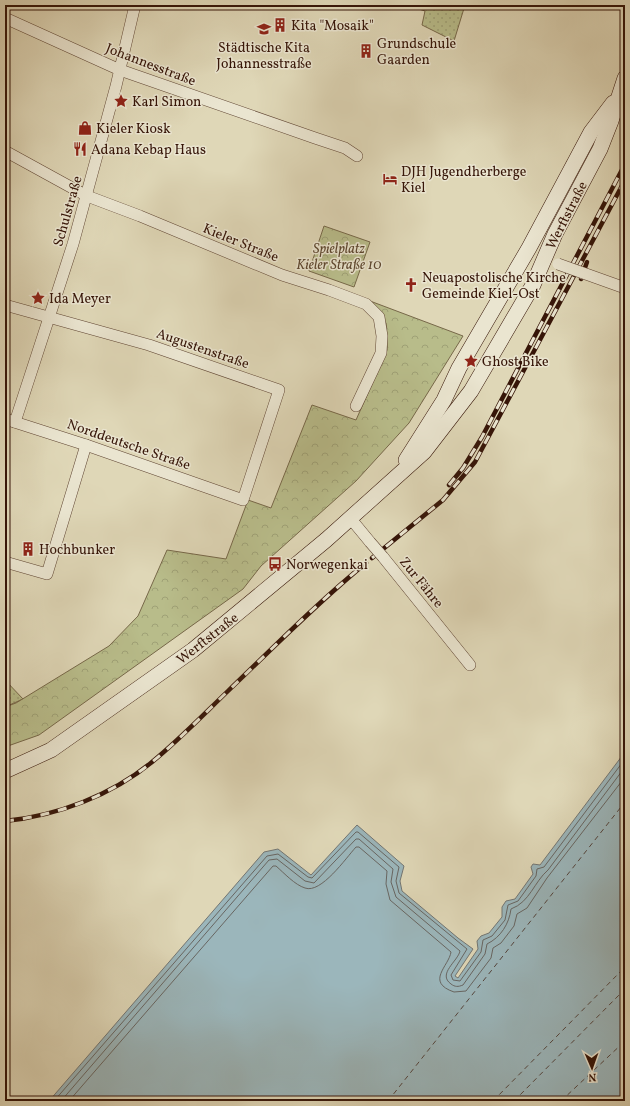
<svg xmlns="http://www.w3.org/2000/svg" width="630" height="1106" viewBox="0 0 630 1106" font-family="Vollkorn,serif">
  <defs>
    <pattern id="grass-dots" width="8" height="8" patternUnits="userSpaceOnUse"><rect width="8" height="8" fill="#b8bc8a"/><path d="M2 2h.1M6 6h.1" fill="none" stroke="#9fa176" stroke-width="1.8" stroke-linecap="round"/></pattern>
    <pattern id="park-crowns" width="20" height="18" patternUnits="userSpaceOnUse"><rect width="20" height="18" fill="#b8bc8a"/><path d="M2 6a3 3 0 1 1 6 0M12 15a3 3 0 1 1 6 0" fill="none" stroke="#9fa176"/></pattern>
  </defs>
  <rect width="100%" height="100%" fill="#dfd7b7"/>
  <filter id="stains"><feTurbulence type="fractalNoise" baseFrequency=".005" numOctaves="4"/><feColorMatrix values="0 0 0 0 .2 0 0 0 0 .09 0 0 0 0 .02 0 0 0 .5 -.17"/></filter>
  <radialGradient id="worn" r=".72"><stop offset=".6" stop-color="#630" stop-opacity="0"/><stop offset="1" stop-color="#630" stop-opacity=".3"/></radialGradient>
  <!-- grass -->
  <g fill="url(#grass-dots)" stroke="#776849">
    <path d="M 406,5 L 465,5 L 454,41 L 422,25 L 425,11 Z"/>
    <path d="M 5,680 L 23,699 L 5,707 Z"/>
  </g>
  <!-- park -->
  <g fill="url(#park-crowns)" stroke="#776849">
    <path d="M 324,226 L 370,242 L 354,287 L 309,271 Z"/>
    <path d="M 370,301 L 463,336 L 409,423 L 356,481 L 261,566 L 243,589 L 39,735 L 5,747 L 5,707 L 16,703 L 109,646 L 138,616 L 167,550 L 226,559 L 248,500 L 271,508 L 312,405 L 356,420 L 387,350 L 386,323 Z"/>
  </g>
  <!-- water -->
  <path fill="#9bb6bb" stroke="#737673" d="M 625,752 L 625,1101 L 49,1101 L 264,852 L 278,849 L 311,875 L 357,825 L 404,866 L 400,881 L 402,891 L 458,938 L 473,949 L 455,976 L 458,978 L 478,949 L 477,941 L 481,936 L 489,933 L 502,917 L 502,907 L 506,901 L 515,899 L 533,874 L 531,867 L 533,864 L 540,865 Z"/>
  <g fill="none" stroke-linecap="round" stroke-linejoin="round">
    <!-- shore -->
    <g stroke="#686662" stroke-width="1">
      <path d="M 54,1101 L 267,856 L 278,854 L 308,877 L 312,878 L 356,832 L 358,832 L 399,867 L 396,881 L 399,893 L 467,949 L 451,975 L 453,980 L 460,981 L 481,952 L 483,940 L 492,936 L 505,920 L 508,905 L 518,901 L 536,876 L 537,869 L 544,867 L 625,759"/>
      <path d="M 61,1101 L 269,860 L 277,859 L 305,881 L 314,883 L 356,839 L 359,839 L 393,869 L 391,882 L 396,897 L 460,951 C 458,961 437,974 451,984 C 455,987 458,987 463,985 L 485,954 L 487,944 C 501,937 509,924 511,909 C 530,902 534,882 548,870 L 625,767"/>
      <path d="M 69,1101 L 273,866 L 276,866 C 284,873 295,885 305,888 C 321,894 346,858 356,847 L 359,847 L 387,871 L 386,884 L 390,900 L 451,952 C 449,966 425,982 454,992 L 466,991 L 491,958 L 493,948 L 501,943 L 514,926 L 517,914 L 527,908 L 547,878 L 625,777"/>
    </g>
    <!-- ferry -->
    <g stroke="#54453e" stroke-width="1" stroke-dasharray="5 4" stroke-linecap="butt">
      <path d="M 388,1101 L 625,802"/>
      <path d="M 493,1101 L 625,967"/>
      <path d="M 514,1101 L 625,989"/>
      <path d="M 561,1101 L 625,1041"/>
    </g>
    <defs>
      <g id="minor">
        <path d="M 5,18 L 120,70 L 315,138 L 345,148 L 357,156"/>
        <path d="M 5,151 L 87,196 L 140,216 L 282,275 L 329,290 L 366,304 L 379,317 L 382,336 L 381,353 L 356,406"/>
        <path d="M 5,305 L 149,345 L 279,390 L 243,500 L 86,445 L 5,419"/>
        <path d="M 15,422 L 73,244 L 116,86 L 135,5"/>
        <path d="M 351,519 L 370,542"/>
        <path d="M 383,557 L 470,665"/>
        <path d="M 5,562 L 47,574 L 86,445"/>
      </g>
      <g id="secondary">
        <path d="M 406,460 L 444,400 L 459,368 L 529,248 L 591,132 L 613,103"/>
        <path d="M 5,771 L 51,750 L 193,650 L 326,540 L 424,452 L 471,391 L 533,285 L 555,234 L 600,149 L 611,121 L 625,78"/>
      </g>
    </defs>
    <!-- minor casing -->
    <use href="#minor" stroke="#604634" stroke-width="12"/>
    <!-- secondary casing -->
    <use href="#secondary" stroke="#361508" stroke-width="16"/>
    <!-- minor -->
    <use href="#minor" stroke="#eae5d0" stroke-width="11"/>
    <!-- secondary -->
    <use href="#secondary" stroke="#eae5d0" stroke-width="15"/>
    <defs>
      <g id="rail">
        <path d="M 581,279 L 587,262"/>
        <path d="M 449,485 L 463,468 L 482,437 L 625,164"/>
        <path d="M 372,558 L 443,500 L 475,462 L 625,180"/>
        <path d="M 5,821 C 57,816 112,795 152,762 C 179,740 203,715 228,691 C 273,648 317,603 366,563"/>
      </g>
    </defs>
    <!-- rail casing -->
    <use href="#rail" stroke="#361508" stroke-width="4.5"/>
    <!-- rail -->
    <use href="#rail" stroke="#eae5d0" stroke-width="3" stroke-dasharray="9" stroke-linecap="butt"/>
    <defs>
      <g id="minor-bridge">
        <path d="M 558,264 L 625,288"/>
        <path d="M 370,542 L 383,557"/>
      </g>
    </defs>
    <!-- minor-bridge casing -->
    <use href="#minor-bridge" stroke="#604634" stroke-width="12" stroke-linecap="butt"/>
    <!-- minor-bridge -->
    <use href="#minor-bridge" stroke="#eae5d0" stroke-width="11"/>
  </g>
  <!-- icons -->
  <defs>
    <symbol id="building-bare" viewBox="-9 -9 18 18"><path d="M-4-6H4V6H1V3H-1V6H-4ZM-2.5-4.3h1.7v1.8h-1.7ZM.8-4.3h1.7v1.8H.8ZM-2.5-1h1.7V.8h-1.7ZM.8-1h1.7V.8H.8Z" fill="#8f2418" stroke="#eae5d0" stroke-width="2.5" paint-order="stroke"/></symbol>
    <symbol id="school-bare" viewBox="-9 -9 18 18"><path d="M0-5L7-2L0 1L-7-2ZM-4 1L0 2.5L4 1V4Q0 6-4 4Z" fill="#8f2418" stroke="#eae5d0" stroke-width="2.5" paint-order="stroke"/></symbol>
    <symbol id="sight-bare" viewBox="-9 -9 18 18"><path d="M0-6L1.8-2.2L6-1.7L2.9 1.2L3.7 5.4L0 3.3L-3.7 5.4L-2.9 1.2L-6-1.7L-1.8-2.2Z" fill="#8f2418" stroke="#eae5d0" stroke-width="2.5" paint-order="stroke"/></symbol>
    <symbol id="shop-bare" viewBox="-9 -9 18 18"><path d="M-5-2.5h2.3a2.7 3.5 0 0 1 5.4 0H5L5.5 6h-11ZM-1.5-2.5h3a1.5 2.3 0 0 0-3 0Z" fill="#8f2418" stroke="#eae5d0" stroke-width="2.5" paint-order="stroke"/></symbol>
    <symbol id="restaurant-bare" viewBox="-9 -9 18 18"><path d="M-5-6h1v4h1v-4h1v4h1v-4h1v5L-1.5 .5V6h-2V.5L-5-1ZM5-6V6H3V1.5H1.5Q1.5-4 5-6Z" fill="#8f2418" stroke="#eae5d0" stroke-width="2.5" paint-order="stroke"/></symbol>
    <symbol id="hotel-bare" viewBox="-9 -9 18 18"><path d="M-6-4.5h1.5V1H6V5H4.5V3h-9V5H-6ZM-4 0a1.8 1.8 0 1 1 3.6 0ZM.5 0V-2.5h3Q6-2.5 6 0Z" fill="#8f2418" stroke="#eae5d0" stroke-width="2.5" paint-order="stroke"/></symbol>
    <symbol id="church-bare" viewBox="-9 -9 18 18"><path d="M-1.2-6h2.4v3.5h3.3v2.4h-3.3V6h-2.4V-.1h-3.3v-2.4h3.3Z" fill="#8f2418" stroke="#eae5d0" stroke-width="2.5" paint-order="stroke"/></symbol>
    <symbol id="bus-bare" viewBox="-9 -9 18 18"><path d="M-5-6H5V4H4V6H2V4H-2V6H-4V4H-5ZM-3.5-4V0h7V-4ZM-3.5 1.2v1.5H-2V1.2ZM2 1.2v1.5H3.5V1.2Z" fill="#8f2418" stroke="#eae5d0" stroke-width="2.5" paint-order="stroke"/></symbol>
  </defs>
  <g fill-rule="evenodd">
    <use href="#building-bare" x="270" y="15" width="20" height="20"/>
    <use href="#school-bare" x="254" y="19" width="20" height="20"/>
    <use href="#building-bare" x="356" y="41" width="20" height="20"/>
    <use href="#sight-bare" x="111" y="91" width="20" height="20"/>
    <use href="#shop-bare" x="75" y="118" width="20" height="20"/>
    <use href="#restaurant-bare" x="70" y="139" width="20" height="20"/>
    <use href="#hotel-bare" x="380" y="169" width="20" height="20"/>
    <use href="#church-bare" x="401" y="275" width="20" height="20"/>
    <use href="#sight-bare" x="28" y="288" width="20" height="20"/>
    <use href="#sight-bare" x="461" y="351" width="20" height="20"/>
    <use href="#building-bare" x="18" y="539" width="20" height="20"/>
    <use href="#bus-bare" x="265" y="554" width="20" height="20"/>
  </g>
  <g text-anchor="middle" stroke-width="3" stroke-linejoin="round" paint-order="stroke">
    <!-- poi labels -->
    <g font-size="14" fill="#361508" stroke="#eae5d0" text-anchor="start">
      <text x="291" y="30">Kita "Mosaik"</text>
      <text x="377" y="48">Grundschule<tspan x="377" dy="16">Gaarden</tspan></text>
      <text x="264" y="52" text-anchor="middle">Städtische Kita<tspan x="264" dy="16">Johannesstraße</tspan></text>
      <text x="132" y="106">Karl Simon</text>
      <text x="96" y="133">Kieler Kiosk</text>
      <text x="91" y="154">Adana Kebap Haus</text>
      <text x="401" y="176">DJH Jugendherberge<tspan x="401" dy="16">Kiel</tspan></text>
      <text x="422" y="282">Neuapostolische Kirche<tspan x="422" dy="16">Gemeinde Kiel-Ost</tspan></text>
      <text x="49" y="303">Ida Meyer</text>
      <text x="482" y="366">Ghost Bike</text>
      <text x="39" y="554">Hochbunker</text>
      <text x="286" y="569">Norwegenkai</text>
    </g>
    <!-- street labels -->
    <g font-size="14" fill="#361508" stroke="#eae5d0">
      <text transform="translate(151 64) rotate(21)" y="5">Johannesstraße</text>
      <text transform="translate(67 211) rotate(-74)" y="5">Schulstraße</text>
      <text transform="translate(566 215) rotate(-63)" y="5">Werftstraße</text>
      <text transform="translate(241 242) rotate(22)" y="5">Kieler Straße</text>
      <text transform="translate(203 348) rotate(19)" y="5">Augustenstraße</text>
      <text transform="translate(129 444) rotate(19)" y="5">Norddeutsche Straße</text>
      <text transform="translate(422 582) rotate(51)" y="5">Zur Fähre</text>
      <text transform="translate(207 638) rotate(-38)" y="5">Werftstraße</text>
    </g>
    <!-- park labels -->
    <g font-size="14" font-style="italic" fill="#5d472f" stroke="#eae5d0">
      <text x="339" y="253">Spielplatz<tspan x="339" dy="16">Kieler Straße 10</tspan></text>
    </g>
  </g>
  <!-- margin -->
  <rect width="630" height="1106" fill="none" stroke="#dfd7b7" stroke-width="20"/>
  <rect x="6" y="6" width="618" height="1094" fill="none" stroke="#361508" stroke-width="2"/>
  <rect x="10" y="10" width="610" height="1086" fill="none" stroke="#361508"/>
  <!-- north arrow -->
  <g transform="translate(592 1068) rotate(178)" stroke="#eae5d0" stroke-width="3" paint-order="stroke">
  <path d="M0-3L7 15L0 10L-7 15Z" fill="#361508"/>
  <text y="-6" font-size="11" font-weight="bold" text-anchor="middle" fill="#361508">N</text>
  </g>
  <rect width="100%" height="100%" filter="url(#stains)"/>
  <rect width="100%" height="100%" fill="url(#worn)"/>
</svg>
